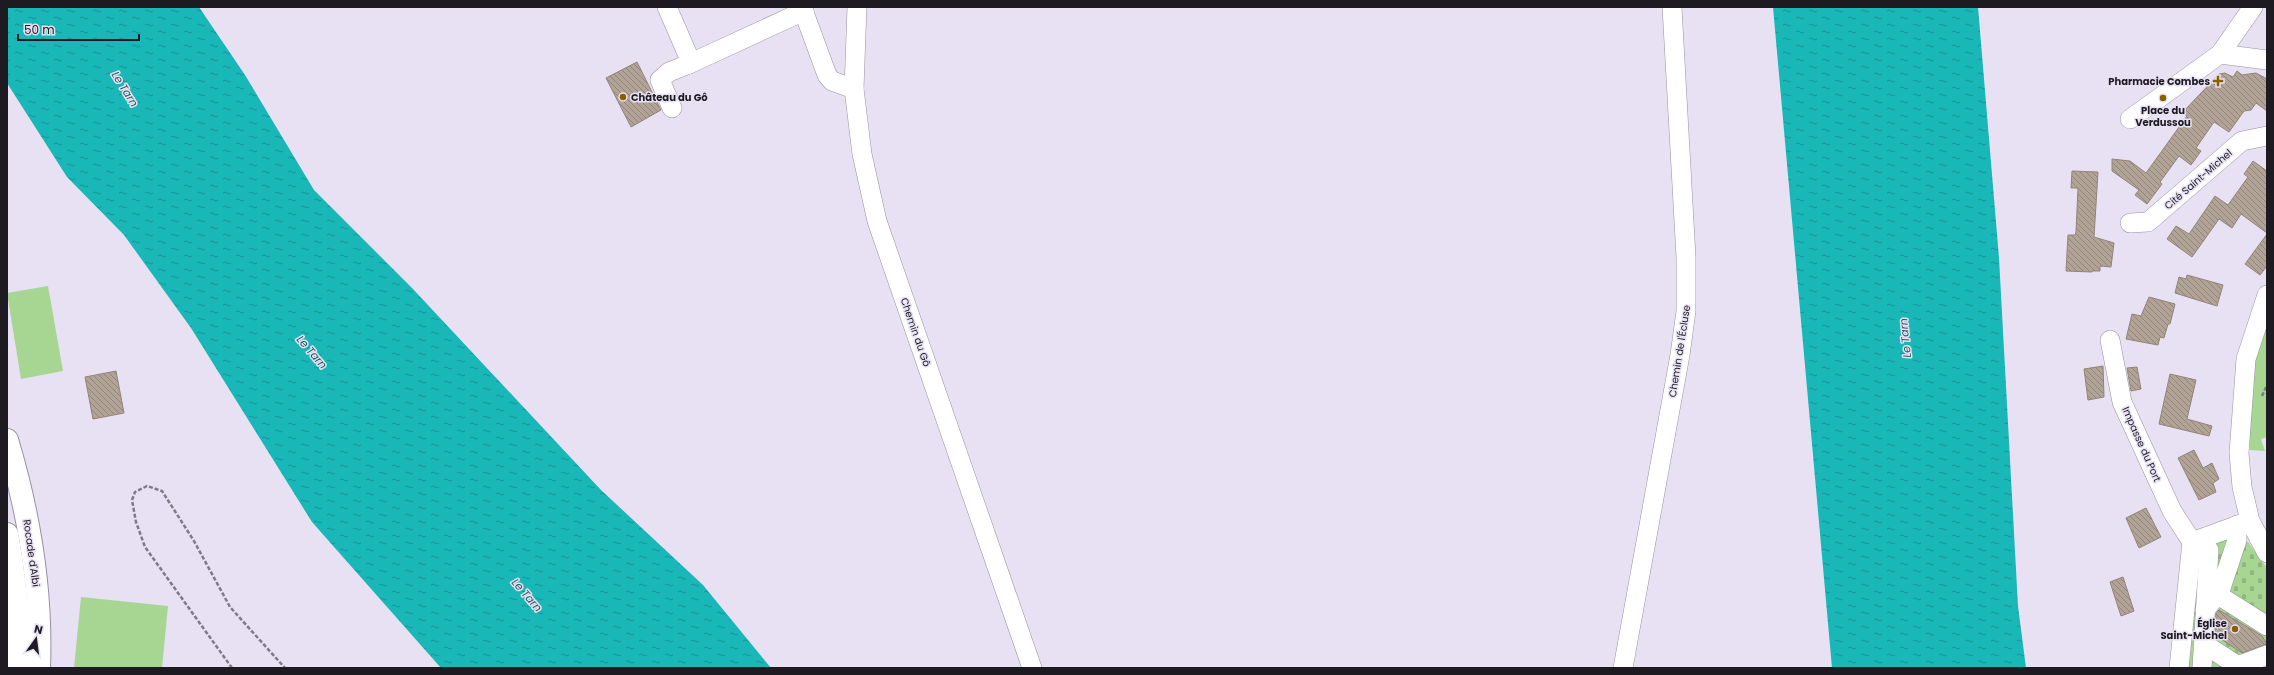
<svg xmlns="http://www.w3.org/2000/svg" width="2274" height="675" viewBox="0 0 2274 675" font-family="Poppins,sans-serif">
  <defs>
    <pattern id="cemetery-stones" width="16" height="16" patternUnits="userSpaceOnUse"><rect width="16" height="16" fill="#a6d692"/><path d="M2 7V4a2 2 0 0 1 4 0v3zM10 15v-3a2 2 0 0 1 4 0v3z" fill="#8eb77e"/></pattern>
    <pattern id="water-ripples" width="26" height="14" patternUnits="userSpaceOnUse"><rect width="26" height="14" fill="#19b7b7"/><path d="M2 4q2-2 4 0t4 0M15 11q2-2 4 0t4 0" fill="none" stroke="#169494"/></pattern>
    <pattern id="building-back-hatch" width="6" height="6" patternUnits="userSpaceOnUse"><rect width="6" height="6" fill="#b2a397"/><path d="M-1 5l2 2M0 0l6 6M5-1l2 2" fill="none" stroke="#90847b"/></pattern>
  </defs>
  <rect width="100%" height="100%" fill="#e7e1f3"/>
  <!-- cemetery -->
  <path fill="url(#cemetery-stones)" d="M 2225,538 L 2248,542 L 2267,568 L 2267,668 L 2186,668 L 2196,556 L 2202,548 Z"/>
  <!-- park -->
  <g fill="#a6d692">
    <path d="M 48,286 L 63,371 L 21,379 L 7,293 Z"/>
    <path d="M 2267,321 L 2267,437 L 2261,439 L 2265,451 L 2250,450 L 2248,420 L 2252,365 Z"/>
    <path d="M 81,597 L 168,606 L 162,668 L 74,668 Z"/>
  </g>
  <!-- water -->
  <g fill="url(#water-ripples)">
    <path d="M 7,7 L 199,7 L 245,75 L 314,190 L 412,288 L 601,490 L 703,585 L 771,668 L 441,668 L 312,522 L 191,328 L 124,235 L 67,177 L 7,83 Z"/>
    <path d="M 1773,7 L 1978,7 L 1999,258 L 2018,606 L 2026,668 L 1832,668 Z"/>
  </g>
  <!-- building -->
  <g fill="url(#building-back-hatch)" stroke="#928478">
    <path d="M 637,62 L 661,110 L 631,127 L 606,78 Z"/>
    <path d="M 2237,71 L 2242,75 L 2256,73 L 2267,79 L 2267,111 L 2256,103 L 2251,110 L 2244,111 L 2229,132 L 2214,122 L 2196,148 L 2201,151 L 2191,165 L 2179,156 L 2160,182 L 2162,184 L 2147,204 L 2135,195 L 2139,190 L 2112,171 L 2112,159 L 2130,161 L 2146,173 L 2187,116 L 2182,113 L 2219,74 L 2225,73 L 2233,77 Z"/>
    <path d="M 2253,161 L 2267,171 L 2267,233 L 2241,214 L 2232,228 L 2219,219 L 2192,257 L 2167,239 L 2176,226 L 2189,234 L 2215,196 L 2228,205 L 2248,177 L 2244,174 Z"/>
    <path d="M 2072,171 L 2098,172 L 2094,237 L 2114,243 L 2111,267 L 2100,266 L 2100,271 L 2092,271 L 2092,272 L 2066,271 L 2068,235 L 2075,235 L 2076,232 L 2078,188 L 2071,188 Z"/>
    <path d="M 2267,234 L 2267,266 L 2260,275 L 2245,264 Z"/>
    <path d="M 2187,275 L 2223,285 L 2217,306 L 2175,293 L 2179,277 L 2186,279 Z"/>
    <path d="M 2149,297 L 2175,304 L 2170,324 L 2168,324 L 2164,338 L 2160,337 L 2158,345 L 2126,339 L 2132,314 L 2141,316 Z"/>
    <path d="M 2103,366 L 2104,397 L 2088,400 L 2084,369 Z"/>
    <path d="M 2137,367 L 2141,389 L 2131,391 L 2127,368 Z"/>
    <path d="M 116,371 L 124,413 L 93,419 L 85,377 Z"/>
    <path d="M 2170,374 L 2196,380 L 2187,419 L 2212,426 L 2209,436 L 2159,424 Z"/>
    <path d="M 2194,450 L 2203,468 L 2212,463 L 2219,479 L 2213,483 L 2216,492 L 2199,500 L 2178,458 Z"/>
    <path d="M 2146,508 L 2161,537 L 2139,548 L 2126,518 Z"/>
    <path d="M 2123,577 L 2134,611 L 2121,616 L 2110,582 Z"/>
    <path d="M 2219,610 L 2262,636 L 2267,644 L 2242,653 L 2215,635 L 2216,614 Z"/>
  </g>
  <g fill="none" stroke-linecap="round" stroke-linejoin="round">
    <defs>
      <g id="minor">
        <path d="M 667,7 L 690,60 L 689,64 L 669,72 L 660,80 L 672,108"/>
        <path d="M 802,7 L 827,75 L 832,81 L 854,89 L 862,154 L 877,221 L 1032,668"/>
        <path d="M 2220,54 L 2267,60"/>
        <path d="M 689,64 L 804,11"/>
        <path d="M 854,89 L 857,7"/>
        <path d="M 2130,119 L 2220,54 L 2253,7"/>
        <path d="M 2130,223 L 2148,222 L 2242,141 L 2267,136"/>
        <path d="M 2267,295 L 2246,359 L 2239,453 L 2242,487 L 2250,521 L 2267,553"/>
        <path d="M 2110,340 L 2122,402 L 2172,511 L 2192,542"/>
        <path d="M 2192,542 L 2247,522"/>
        <path d="M 2218,595 L 2267,626"/>
        <path d="M 2205,610 L 2220,591 L 2237,540 L 2237,525"/>
        <path d="M 2204,644 L 2238,666 L 2267,655"/>
        <path d="M 1623,668 L 1680,355 L 1686,311 L 1686,257 L 1672,7"/>
        <path d="M 2179,668 L 2192,542"/>
        <path d="M 2202,668 L 2209,550"/>
      </g>
      <g id="highway">
        <path d="M 7,440 C 29,513 42,591 39,668"/>
        <path d="M 7,534 C 15,578 20,623 18,668"/>
      </g>
    </defs>
    <!-- minor casing -->
    <use href="#minor" stroke="#9791a1" stroke-width="20"/>
    <!-- highway casing -->
    <use href="#highway" stroke="#9791a1" stroke-width="24"/>
    <!-- path -->
    <g stroke="#7e7a86" stroke-width="2.5" stroke-dasharray="4 2" stroke-linecap="butt">
      <path d="M 2262,396 L 2267,385"/>
      <path d="M 232,668 L 145,547 L 136,522 L 132,500 L 135,492 L 147,486 L 162,491 L 194,541 L 230,607 L 285,668"/>
    </g>
    <!-- minor -->
    <use href="#minor" stroke="#fff" stroke-width="19"/>
    <!-- highway -->
    <use href="#highway" stroke="#fff" stroke-width="22"/>
  </g>
  <!-- markers -->
  <g fill="#876100" stroke="#e7e1f3" stroke-width="1.5">
    <path d="M2216 75h4v4h4v4h-4v4h-4v-4h-4v-4h4z"/>
    <circle cx="623" cy="97" r="4"/>
    <circle cx="2163" cy="98" r="4"/>
    <circle cx="2235" cy="629" r="4"/>
  </g>
  <g text-anchor="middle" stroke-width="3" stroke-linejoin="round" paint-order="stroke">
    <!-- poi labels -->
    <g font-size="10" font-weight="bold" fill="#1d1b21" stroke="#e7e1f3" text-anchor="end">
      <text x="2210" y="85">Pharmacie Combes</text>
      <text x="631" y="101" text-anchor="start">Château du Gô</text>
      <text x="2163" y="114" text-anchor="middle">Place du<tspan x="2163" dy="12">Verdussou</tspan></text>
      <text x="2227" y="627">Église<tspan x="2227" dy="12">Saint-Michel</tspan></text>
    </g>
    <!-- street labels -->
    <g font-size="10" fill="#1d1b21" stroke="#e7e1f3">
      <text transform="translate(2198 179) rotate(-41)" y="4">Cité Saint-Michel</text>
      <text transform="translate(916 332) rotate(71)" y="4">Chemin du Gô</text>
      <text transform="translate(1679 351) rotate(-81)" y="4">Chemin de l'Écluse</text>
      <text transform="translate(2142 444) rotate(66)" y="4">Impasse du Port</text>
      <text transform="translate(32 553) rotate(82)" y="4">Rocade d'Albi</text>
    </g>
    <!-- water labels -->
    <g font-size="11" font-style="italic" fill="#1f5959" stroke="#e7e1f3">
      <text transform="translate(125 89) rotate(58)" y="4">Le Tarn</text>
      <text transform="translate(1905 338) rotate(-96)" y="4">Le Tarn</text>
      <text transform="translate(312 352) rotate(49)" y="4">Le Tarn</text>
      <text transform="translate(527 595) rotate(49)" y="4">Le Tarn</text>
    </g>
  </g>
  <!-- border -->
  <rect width="2274" height="675" fill="none" stroke="#1d1b21" stroke-width="16"/>
  <!-- north arrow -->
  <g transform="translate(36 639) rotate(14)" stroke="#e7e1f3" stroke-width="3" paint-order="stroke">
  <path d="M0-3L7 15L0 10L-7 15Z" fill="#1d1b21"/>
  <text y="-6" font-size="11" font-weight="bold" text-anchor="middle" fill="#1d1b21">N</text>
  </g>
  <!-- scale -->
  <path d="M18 34v6h121v-6" fill="none" stroke="#1d1b21" stroke-width="2"/>
  <text x="24" y="34" font-size="12" fill="#1d1b21" stroke="#e7e1f3" stroke-width="3" paint-order="stroke">50 m</text>
</svg>
